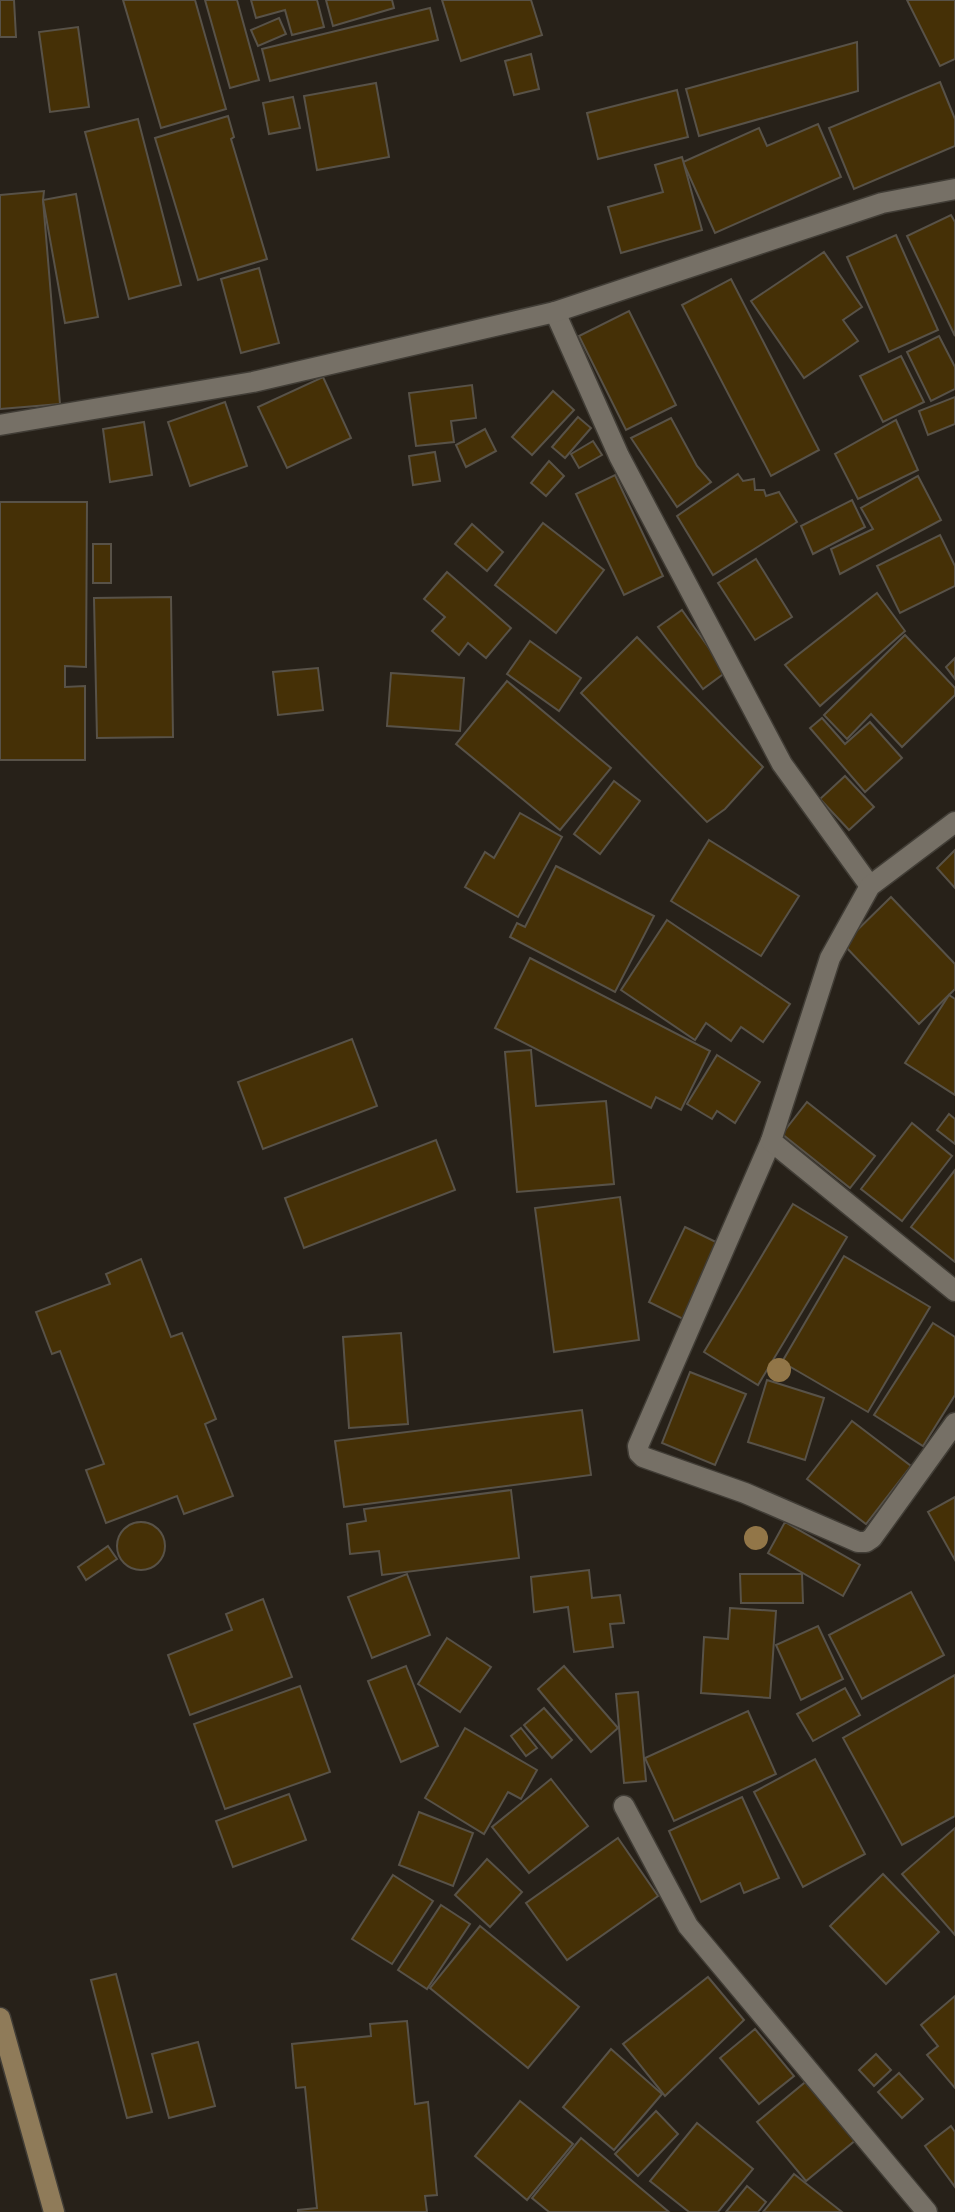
<svg xmlns="http://www.w3.org/2000/svg" width="955" height="2212" viewBox="0 0 955 2212" font-family="Figtree,sans-serif">
  <rect width="100%" height="100%" fill="#272119"/>
  <!-- building -->
  <g fill="#453006" stroke="#585248" stroke-width="2">
    <path d="M 0,0 L 14,0 L 16,37 L 0,37 Z"/>
    <path d="M 123,0 L 195,0 L 226,109 L 161,128 Z"/>
    <path d="M 205,0 L 237,0 L 259,80 L 230,88 Z"/>
    <path d="M 251,0 L 317,0 L 324,27 L 292,35 L 285,10 L 256,18 Z"/>
    <path d="M 326,0 L 392,0 L 394,8 L 333,26 Z"/>
    <path d="M 442,0 L 531,0 L 542,35 L 461,61 Z"/>
    <path d="M 907,0 L 955,0 L 955,59 L 940,66 Z"/>
    <path d="M 430,8 L 438,40 L 270,81 L 262,49 Z"/>
    <path d="M 279,18 L 286,34 L 258,46 L 251,30 Z"/>
    <path d="M 78,27 L 89,107 L 50,112 L 39,32 Z"/>
    <path d="M 857,42 L 858,91 L 699,136 L 686,89 Z"/>
    <path d="M 531,54 L 539,89 L 514,95 L 505,61 Z"/>
    <path d="M 940,82 L 955,119 L 955,146 L 854,189 L 829,128 Z"/>
    <path d="M 376,83 L 389,157 L 317,170 L 304,96 Z"/>
    <path d="M 677,90 L 688,137 L 598,159 L 587,113 Z"/>
    <path d="M 293,97 L 300,128 L 269,134 L 263,103 Z"/>
    <path d="M 228,116 L 234,137 L 231,139 L 267,259 L 198,280 L 155,138 Z"/>
    <path d="M 138,119 L 181,285 L 129,299 L 85,132 Z"/>
    <path d="M 818,124 L 841,177 L 715,233 L 683,162 L 759,128 L 767,146 Z"/>
    <path d="M 682,157 L 702,230 L 621,253 L 608,207 L 663,192 L 655,165 Z"/>
    <path d="M 44,191 L 43,200 L 60,404 L 0,409 L 0,195 Z"/>
    <path d="M 76,194 L 98,317 L 65,323 L 43,200 Z"/>
    <path d="M 951,215 L 955,222 L 955,336 L 907,236 Z"/>
    <path d="M 896,235 L 938,330 L 889,352 L 847,257 Z"/>
    <path d="M 824,252 L 862,307 L 843,320 L 858,341 L 804,378 L 751,301 Z"/>
    <path d="M 259,268 L 279,343 L 241,353 L 221,279 Z"/>
    <path d="M 731,279 L 819,450 L 771,476 L 682,305 Z"/>
    <path d="M 629,311 L 676,405 L 626,430 L 579,336 Z"/>
    <path d="M 939,336 L 955,367 L 955,389 L 931,401 L 907,352 Z"/>
    <path d="M 901,356 L 924,402 L 883,422 L 860,376 Z"/>
    <path d="M 323,377 L 351,438 L 287,468 L 258,407 Z"/>
    <path d="M 472,385 L 476,418 L 451,421 L 454,442 L 416,446 L 409,393 Z"/>
    <path d="M 553,391 L 574,410 L 532,455 L 512,437 Z"/>
    <path d="M 955,397 L 955,424 L 928,435 L 919,411 Z"/>
    <path d="M 225,402 L 247,466 L 190,486 L 168,422 Z"/>
    <path d="M 578,417 L 591,428 L 565,458 L 552,447 Z"/>
    <path d="M 671,418 L 697,466 L 711,482 L 677,507 L 631,438 Z"/>
    <path d="M 896,420 L 918,470 L 858,499 L 835,454 Z"/>
    <path d="M 144,422 L 152,475 L 110,482 L 103,429 Z"/>
    <path d="M 485,429 L 496,451 L 466,467 L 456,445 Z"/>
    <path d="M 593,441 L 602,455 L 579,468 L 571,454 Z"/>
    <path d="M 435,452 L 440,481 L 413,485 L 409,456 Z"/>
    <path d="M 549,461 L 564,476 L 546,496 L 531,483 Z"/>
    <path d="M 738,474 L 743,481 L 754,479 L 755,490 L 764,490 L 766,496 L 779,492 L 797,522 L 713,575 L 677,516 Z"/>
    <path d="M 615,475 L 663,576 L 624,595 L 576,494 Z"/>
    <path d="M 918,476 L 941,520 L 840,574 L 831,549 L 873,529 L 861,508 Z"/>
    <path d="M 852,500 L 865,527 L 813,554 L 801,526 Z"/>
    <path d="M 0,502 L 87,502 L 86,667 L 65,666 L 65,687 L 85,686 L 85,760 L 0,760 Z"/>
    <path d="M 543,523 L 604,570 L 556,633 L 495,585 Z"/>
    <path d="M 472,524 L 503,552 L 487,571 L 455,544 Z"/>
    <path d="M 940,535 L 955,566 L 955,586 L 900,613 L 877,566 Z"/>
    <rect x="93" y="544" width="18" height="39"/>
    <path d="M 756,559 L 792,617 L 755,640 L 718,583 Z"/>
    <path d="M 447,572 L 511,628 L 486,658 L 468,643 L 459,655 L 432,631 L 445,617 L 424,599 Z"/>
    <path d="M 877,593 L 905,631 L 820,706 L 785,665 Z"/>
    <path d="M 171,597 L 173,737 L 97,738 L 94,598 Z"/>
    <path d="M 682,610 L 726,672 L 703,689 L 658,627 Z"/>
    <path d="M 905,635 L 955,688 L 955,695 L 902,747 L 871,714 L 847,739 L 824,715 Z"/>
    <path d="M 637,637 L 763,767 L 725,809 L 707,822 L 581,693 Z"/>
    <path d="M 530,641 L 581,678 L 559,711 L 507,674 Z"/>
    <path d="M 955,658 L 955,679 L 946,667 Z"/>
    <path d="M 318,668 L 323,710 L 278,715 L 273,672 Z"/>
    <path d="M 391,673 L 464,678 L 460,731 L 387,726 Z"/>
    <path d="M 507,681 L 611,768 L 560,830 L 456,744 Z"/>
    <path d="M 822,718 L 845,744 L 870,722 L 902,758 L 865,792 L 810,728 Z"/>
    <path d="M 845,776 L 874,807 L 849,830 L 820,799 Z"/>
    <path d="M 614,781 L 640,801 L 600,854 L 574,834 Z"/>
    <path d="M 520,813 L 562,837 L 518,917 L 465,887 L 485,852 L 494,858 Z"/>
    <path d="M 709,840 L 799,896 L 761,956 L 671,901 Z"/>
    <path d="M 955,850 L 955,888 L 937,868 Z"/>
    <path d="M 556,866 L 654,916 L 615,992 L 510,937 L 517,923 L 525,927 Z"/>
    <path d="M 891,897 L 955,964 L 955,989 L 919,1024 L 843,944 Z"/>
    <path d="M 667,920 L 790,1004 L 763,1042 L 741,1027 L 731,1041 L 706,1023 L 695,1040 L 621,990 Z"/>
    <path d="M 530,958 L 710,1051 L 681,1110 L 656,1097 L 651,1108 L 495,1028 Z"/>
    <path d="M 949,995 L 955,999 L 955,1095 L 905,1063 Z"/>
    <path d="M 352,1039 L 377,1106 L 263,1149 L 238,1082 Z"/>
    <path d="M 531,1050 L 536,1106 L 606,1101 L 614,1184 L 517,1192 L 505,1052 Z"/>
    <path d="M 717,1055 L 760,1082 L 735,1123 L 717,1111 L 712,1119 L 687,1104 Z"/>
    <path d="M 807,1102 L 875,1156 L 850,1188 L 782,1134 Z"/>
    <path d="M 949,1114 L 955,1119 L 955,1144 L 937,1130 Z"/>
    <path d="M 912,1123 L 952,1156 L 902,1221 L 861,1189 Z"/>
    <path d="M 436,1140 L 455,1190 L 304,1248 L 285,1198 Z"/>
    <path d="M 955,1170 L 955,1262 L 911,1227 Z"/>
    <path d="M 620,1197 L 639,1340 L 554,1352 L 535,1208 Z"/>
    <path d="M 793,1204 L 847,1237 L 758,1385 L 704,1352 Z"/>
    <path d="M 685,1227 L 720,1244 L 683,1319 L 649,1302 Z"/>
    <path d="M 844,1256 L 930,1307 L 868,1412 L 782,1362 Z"/>
    <path d="M 141,1259 L 171,1337 L 182,1333 L 216,1419 L 205,1424 L 233,1496 L 184,1514 L 177,1496 L 106,1523 L 86,1470 L 104,1464 L 60,1351 L 52,1354 L 36,1312 L 110,1284 L 106,1274 Z"/>
    <path d="M 933,1323 L 955,1337 L 955,1395 L 923,1446 L 874,1415 Z"/>
    <path d="M 401,1333 L 408,1424 L 349,1428 L 343,1337 Z"/>
    <path d="M 690,1372 L 746,1394 L 715,1465 L 662,1443 Z"/>
    <path d="M 767,1380 L 824,1398 L 805,1460 L 748,1442 Z"/>
    <path d="M 582,1410 L 591,1475 L 344,1507 L 335,1441 Z"/>
    <path d="M 852,1421 L 911,1466 L 866,1524 L 807,1479 Z"/>
    <path d="M 511,1490 L 519,1558 L 382,1575 L 379,1551 L 350,1554 L 347,1524 L 366,1521 L 364,1509 Z"/>
    <path d="M 955,1497 L 955,1560 L 928,1512 Z"/>
    <circle cx="141" cy="1546" r="24"/>
    <path d="M 785,1522 L 860,1565 L 843,1596 L 768,1553 Z"/>
    <path d="M 108,1546 L 117,1559 L 86,1580 L 78,1567 Z"/>
    <path d="M 589,1570 L 592,1598 L 620,1595 L 624,1623 L 610,1624 L 613,1647 L 574,1652 L 568,1607 L 534,1612 L 531,1577 Z"/>
    <path d="M 407,1574 L 430,1635 L 372,1658 L 348,1597 Z"/>
    <path d="M 740,1574 L 802,1574 L 803,1603 L 741,1603 Z"/>
    <path d="M 911,1592 L 944,1655 L 862,1699 L 829,1635 Z"/>
    <path d="M 263,1599 L 292,1677 L 190,1715 L 168,1655 L 232,1630 L 226,1614 Z"/>
    <path d="M 730,1608 L 776,1611 L 770,1698 L 701,1693 L 704,1637 L 728,1639 Z"/>
    <path d="M 818,1626 L 843,1679 L 801,1700 L 776,1645 Z"/>
    <path d="M 447,1638 L 491,1667 L 460,1712 L 418,1684 Z"/>
    <path d="M 406,1666 L 438,1746 L 401,1762 L 368,1681 Z"/>
    <path d="M 564,1666 L 618,1728 L 591,1752 L 538,1689 Z"/>
    <path d="M 955,1675 L 955,1816 L 902,1845 L 843,1738 Z"/>
    <path d="M 300,1686 L 330,1772 L 225,1809 L 194,1724 Z"/>
    <path d="M 845,1688 L 860,1715 L 813,1741 L 797,1714 Z"/>
    <path d="M 638,1692 L 646,1781 L 624,1783 L 616,1694 Z"/>
    <path d="M 544,1708 L 572,1740 L 552,1758 L 524,1725 Z"/>
    <path d="M 748,1711 L 776,1774 L 674,1821 L 645,1758 Z"/>
    <path d="M 465,1728 L 537,1770 L 521,1799 L 508,1792 L 484,1834 L 425,1798 Z"/>
    <path d="M 521,1728 L 537,1748 L 526,1756 L 511,1736 Z"/>
    <path d="M 815,1759 L 865,1854 L 803,1887 L 754,1792 Z"/>
    <path d="M 551,1779 L 588,1826 L 529,1873 L 492,1827 Z"/>
    <path d="M 289,1794 L 306,1840 L 233,1867 L 216,1821 Z"/>
    <path d="M 742,1797 L 779,1878 L 744,1893 L 740,1883 L 701,1902 L 669,1831 Z"/>
    <path d="M 419,1812 L 473,1833 L 453,1886 L 399,1865 Z"/>
    <path d="M 955,1828 L 955,1935 L 902,1874 Z"/>
    <path d="M 618,1838 L 658,1896 L 567,1960 L 526,1903 Z"/>
    <path d="M 487,1859 L 522,1892 L 490,1927 L 455,1895 Z"/>
    <path d="M 883,1874 L 939,1932 L 886,1984 L 830,1926 Z"/>
    <path d="M 393,1875 L 433,1901 L 392,1964 L 352,1939 Z"/>
    <path d="M 441,1905 L 470,1924 L 427,1989 L 398,1970 Z"/>
    <path d="M 480,1926 L 579,2007 L 528,2068 L 430,1988 Z"/>
    <path d="M 116,1974 L 152,2112 L 127,2118 L 91,1980 Z"/>
    <path d="M 708,1977 L 744,2020 L 665,2096 L 623,2044 Z"/>
    <path d="M 955,1996 L 955,2088 L 927,2055 L 938,2046 L 921,2025 Z"/>
    <path d="M 407,2021 L 415,2104 L 428,2102 L 437,2195 L 425,2196 L 427,2212 L 298,2212 L 298,2210 L 317,2208 L 305,2087 L 296,2088 L 292,2044 L 371,2036 L 370,2024 Z"/>
    <path d="M 755,2029 L 794,2076 L 759,2104 L 720,2058 Z"/>
    <path d="M 198,2042 L 215,2106 L 169,2118 L 152,2054 Z"/>
    <path d="M 611,2049 L 662,2094 L 614,2150 L 563,2107 Z"/>
    <path d="M 876,2054 L 891,2070 L 874,2086 L 859,2070 Z"/>
    <path d="M 899,2073 L 923,2099 L 902,2118 L 878,2092 Z"/>
    <path d="M 809,2079 L 857,2139 L 806,2181 L 757,2122 Z"/>
    <path d="M 520,2101 L 573,2144 L 527,2200 L 475,2156 Z"/>
    <path d="M 656,2111 L 678,2134 L 638,2176 L 615,2154 Z"/>
    <path d="M 697,2123 L 753,2169 L 718,2212 L 689,2212 L 650,2181 Z"/>
    <path d="M 951,2126 L 955,2132 L 955,2187 L 925,2146 Z"/>
    <path d="M 581,2138 L 669,2212 L 549,2212 L 532,2198 Z"/>
    <path d="M 794,2174 L 842,2212 L 763,2212 Z"/>
    <path d="M 747,2186 L 766,2202 L 758,2212 L 726,2212 Z"/>
  </g>
  <g fill="none" stroke-linecap="round" stroke-linejoin="round">
    <defs>
      <g id="lane">
        <path d="M 771,1141 L 638,1446 L 639,1453 L 643,1457 L 745,1493 L 858,1542 L 866,1542 L 872,1538 L 955,1423"/>
        <path d="M 624,1806 L 688,1926 L 927,2212"/>
      </g>
      <g id="street">
        <path d="M 555,312 L 619,456 L 782,764 L 870,886"/>
        <path d="M 0,425 L 253,382 L 555,312 L 882,203 L 955,189"/>
        <path d="M 955,822 L 870,886 L 830,958 L 771,1141 L 955,1291"/>
      </g>
      <path id="secondary" d="M 0,2018 L 54,2212"/>
    </defs>
    <!-- lane casing -->
    <use href="#lane" stroke="#413d36" stroke-width="23"/>
    <!-- street casing -->
    <use href="#street" stroke="#413d36" stroke-width="23"/>
    <!-- secondary casing -->
    <use href="#secondary" stroke="#413d36" stroke-width="23"/>
    <!-- lane -->
    <use href="#lane" stroke="#767066" stroke-width="20"/>
    <!-- street -->
    <use href="#street" stroke="#767066" stroke-width="20"/>
    <!-- secondary -->
    <use href="#secondary" stroke="#8f7b59" stroke-width="20"/>
  </g>
  <!-- trees -->
  <g fill="#927648">
    <circle cx="779" cy="1370" r="12"/>
    <circle cx="756" cy="1538" r="12"/>
  </g>
</svg>
